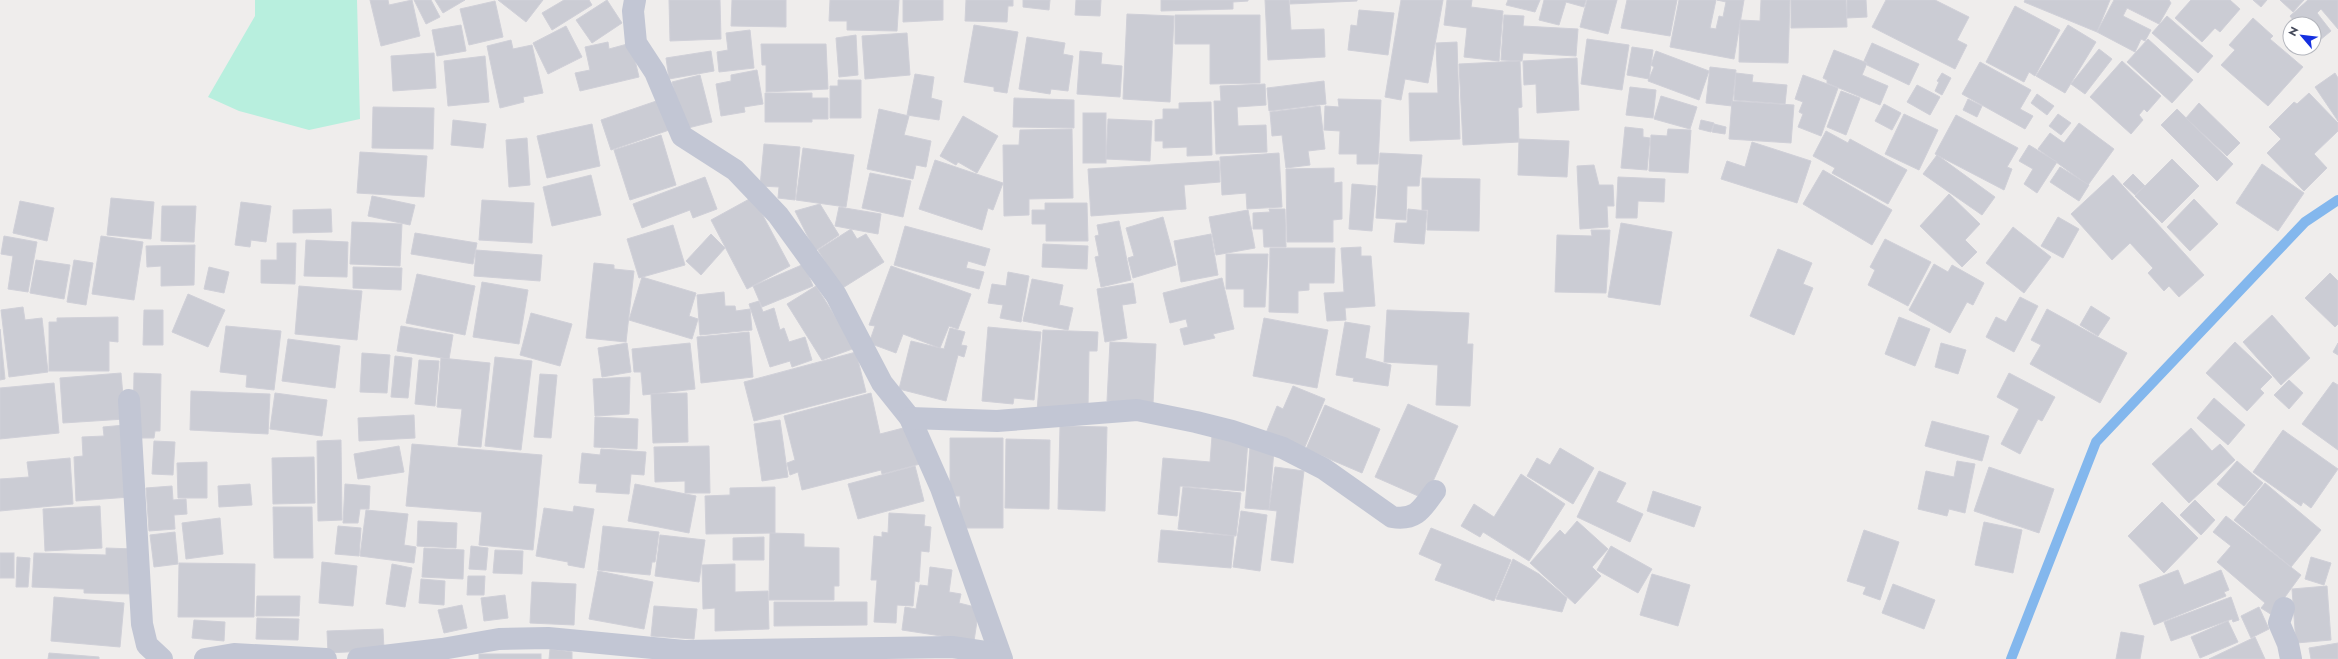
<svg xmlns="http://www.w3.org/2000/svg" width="2338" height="659" viewBox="0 0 2338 659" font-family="Jost,sans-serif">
  <rect width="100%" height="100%" fill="#efedec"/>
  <!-- green -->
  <path fill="#b8efde" d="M 255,0 L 357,0 L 360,119 L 309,130 L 239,111 L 208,97 L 255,16 Z"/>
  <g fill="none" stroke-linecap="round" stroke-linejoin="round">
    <!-- stream -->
    <path stroke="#83b7ed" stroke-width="10" d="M 2011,659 L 2096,442 L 2305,222 L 2338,200"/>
  </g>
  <!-- building -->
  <g fill="#cbccd4" stroke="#d0d0d8">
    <path d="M 370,0 L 388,0 L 389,5 L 412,0 L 420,36 L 381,46 Z"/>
    <path d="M 414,0 L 431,0 L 440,17 L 426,24 Z"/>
    <path d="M 435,0 L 465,0 L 443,13 Z"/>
    <path d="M 498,0 L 543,0 L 526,22 Z"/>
    <path d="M 564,0 L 589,0 L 592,5 L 552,30 L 542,13 Z"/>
    <path d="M 607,0 L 622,23 L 592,43 L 576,20 Z"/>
    <path d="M 669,0 L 720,0 L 721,39 L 670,41 Z"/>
    <path d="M 732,0 L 786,0 L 786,27 L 731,26 Z"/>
    <path d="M 830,0 L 899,0 L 897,31 L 847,30 L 847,21 L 829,21 Z"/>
    <path d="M 903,0 L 943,0 L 943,20 L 903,22 Z"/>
    <path d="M 966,0 L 1013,0 L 1013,6 L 1008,6 L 1007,22 L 965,21 Z"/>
    <path d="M 1023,0 L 1050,0 L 1049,10 L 1023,7 Z"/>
    <path d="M 1076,0 L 1101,0 L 1100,16 L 1075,15 Z"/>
    <path d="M 1161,0 L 1248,0 L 1248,1 L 1233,2 L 1233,9 L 1161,11 Z"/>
    <path d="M 1265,0 L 1289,0 L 1291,30 L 1324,29 L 1325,57 L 1268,60 Z"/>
    <path d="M 1290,0 L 1357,0 L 1357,1 L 1290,4 Z"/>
    <path d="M 1401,0 L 1443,0 L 1428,83 L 1405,79 L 1401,100 L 1385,97 Z"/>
    <path d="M 1447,0 L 1472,0 L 1471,7 L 1503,11 L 1499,61 L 1464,57 L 1467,28 L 1444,25 Z"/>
    <path d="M 1508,0 L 1540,0 L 1535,12 L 1506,5 Z"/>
    <path d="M 1544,0 L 1586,0 L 1584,7 L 1566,2 L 1559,25 L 1539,20 Z"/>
    <path d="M 1587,0 L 1617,0 L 1608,34 L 1580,27 Z"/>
    <path d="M 1627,0 L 1677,0 L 1670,36 L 1621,28 Z"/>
    <path d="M 1679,0 L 1716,0 L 1710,28 L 1716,29 L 1719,16 L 1723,17 L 1726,2 L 1717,0 L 1744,0 L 1734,59 L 1670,47 Z"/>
    <path d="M 1761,0 L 1790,0 L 1788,63 L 1739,62 L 1740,20 L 1760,21 Z"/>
    <path d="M 1791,0 L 1846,0 L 1847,27 L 1791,28 Z"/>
    <path d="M 1847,0 L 1866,0 L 1867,17 L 1847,18 Z"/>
    <path d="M 1886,0 L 1935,0 L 1969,17 L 1957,40 L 1967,45 L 1955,69 L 1872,27 Z"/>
    <path d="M 2025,0 L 2110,0 L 2097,32 L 2024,2 Z"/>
    <path d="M 2114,0 L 2169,0 L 2171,3 L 2159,24 L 2127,8 L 2123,16 L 2151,30 L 2145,41 L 2141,39 L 2135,52 L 2097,32 Z"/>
    <path d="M 2191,0 L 2230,0 L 2240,9 L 2220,32 L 2215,28 L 2202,42 L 2175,18 Z"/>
    <path d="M 2253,0 L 2267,0 L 2261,7 Z"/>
    <path d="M 2280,0 L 2304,0 L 2293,12 Z"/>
    <path d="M 2308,0 L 2338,0 L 2338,29 L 2321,9 L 2317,13 L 2331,31 L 2314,45 L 2314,24 L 2296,24 L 2290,16 Z"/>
    <path d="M 495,1 L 503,37 L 469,45 L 460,9 Z"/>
    <path d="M 2015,6 L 2060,30 L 2035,76 L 2029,72 L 2024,82 L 1986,62 Z"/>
    <path d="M 1359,10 L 1394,13 L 1388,55 L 1348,50 L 1351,25 L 1357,26 Z"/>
    <path d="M 1127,14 L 1174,16 L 1170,102 L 1123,99 Z"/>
    <path d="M 1175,15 L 1260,15 L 1260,83 L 1210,84 L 1210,44 L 1175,44 Z"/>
    <path d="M 1504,15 L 1524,16 L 1523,26 L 1578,29 L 1576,56 L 1523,53 L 1522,61 L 1501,60 Z"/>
    <path d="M 2167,16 L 2213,56 L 2198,73 L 2152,33 Z"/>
    <path d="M 2253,18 L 2273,36 L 2270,39 L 2303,67 L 2268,106 L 2221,65 L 2235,50 L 2229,45 Z"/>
    <path d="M 461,25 L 466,51 L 437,56 L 432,30 Z"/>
    <path d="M 974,25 L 1018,32 L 1007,93 L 994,91 L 994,87 L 964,82 Z"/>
    <path d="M 2068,25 L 2096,42 L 2065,93 L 2036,76 Z"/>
    <path d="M 566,26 L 582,57 L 548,74 L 533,43 Z"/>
    <path d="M 750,30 L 754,68 L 719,72 L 717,52 L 728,50 L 726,33 Z"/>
    <path d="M 907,33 L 910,75 L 865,79 L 862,36 Z"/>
    <path d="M 856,35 L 858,75 L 839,77 L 836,38 Z"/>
    <path d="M 1027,37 L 1065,43 L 1063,54 L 1073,56 L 1068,91 L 1051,89 L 1050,94 L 1019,89 Z"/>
    <path d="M 1587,39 L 1629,45 L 1622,90 L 1581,84 Z"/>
    <path d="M 2148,39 L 2193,80 L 2172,103 L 2127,62 Z"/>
    <path d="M 511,40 L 513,49 L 532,45 L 543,93 L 523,97 L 524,102 L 500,108 L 487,46 Z"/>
    <path d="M 608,42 L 609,49 L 631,43 L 639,77 L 580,91 L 575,73 L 590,70 L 585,47 Z"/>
    <path d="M 1457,42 L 1460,139 L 1410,141 L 1409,93 L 1438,93 L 1436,43 Z"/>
    <path d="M 1872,43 L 1919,64 L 1909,85 L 1867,65 L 1867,63 L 1864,61 Z"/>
    <path d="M 761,44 L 826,44 L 828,89 L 766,92 L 766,65 L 762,65 Z"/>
    <path d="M 1632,47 L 1653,50 L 1649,79 L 1627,75 Z"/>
    <path d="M 2099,49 L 2112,59 L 2085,94 L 2071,84 Z"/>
    <path d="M 1834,50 L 1867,63 L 1862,75 L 1888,86 L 1880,105 L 1827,83 L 1827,80 L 1823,78 Z"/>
    <path d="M 711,51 L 714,71 L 669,79 L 666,58 Z"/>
    <path d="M 1080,51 L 1102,53 L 1101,64 L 1122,66 L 1120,97 L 1077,94 Z"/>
    <path d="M 1656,51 L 1709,71 L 1699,100 L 1648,81 L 1654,67 L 1651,65 Z"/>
    <path d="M 434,53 L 436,88 L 393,91 L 391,56 Z"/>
    <path d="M 485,56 L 489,102 L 448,106 L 444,61 Z"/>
    <path d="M 1577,58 L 1579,110 L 1537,113 L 1536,84 L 1524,85 L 1523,61 Z"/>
    <path d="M 1520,61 L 1522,107 L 1518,108 L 1519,142 L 1463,145 L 1459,64 Z"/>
    <path d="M 2122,61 L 2161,96 L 2147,112 L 2144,109 L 2139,115 L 2143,120 L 2131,134 L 2090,97 Z"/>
    <path d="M 1980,62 L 2031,90 L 2020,109 L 2033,116 L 2025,129 L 1962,94 Z"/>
    <path d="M 1710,67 L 1736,70 L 1732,106 L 1706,103 Z"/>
    <path d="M 757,70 L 763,104 L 744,107 L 745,112 L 721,116 L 716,84 L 731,81 L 731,75 Z"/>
    <path d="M 1736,73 L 1753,75 L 1752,82 L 1787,85 L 1785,104 L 1734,100 Z"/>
    <path d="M 1942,73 L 1951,78 L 1942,95 L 1935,91 L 1939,82 L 1937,81 Z"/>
    <path d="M 2335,73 L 2338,78 L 2338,121 L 2315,87 Z"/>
    <path d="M 915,74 L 934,77 L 931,98 L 942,101 L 939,120 L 907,115 Z"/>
    <path d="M 700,75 L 712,122 L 684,129 L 672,82 Z"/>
    <path d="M 1803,75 L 1838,88 L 1821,136 L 1798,127 L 1803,114 L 1799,112 L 1803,102 L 1795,99 Z"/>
    <path d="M 838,80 L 861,80 L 861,118 L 830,118 L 830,86 L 838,86 Z"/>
    <path d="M 1324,81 L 1326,104 L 1269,111 L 1267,88 Z"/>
    <path d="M 1265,84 L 1266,105 L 1237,107 L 1238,126 L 1266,125 L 1267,152 L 1216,154 L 1214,101 L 1221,101 L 1220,86 Z"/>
    <path d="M 1917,85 L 1940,97 L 1930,115 L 1907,102 Z"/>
    <path d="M 1630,87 L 1656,90 L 1653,118 L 1626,115 Z"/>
    <path d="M 1841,91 L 1860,98 L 1846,135 L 1827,127 Z"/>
    <path d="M 765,93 L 812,93 L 812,98 L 828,98 L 828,119 L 812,119 L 812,122 L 765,122 Z"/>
    <path d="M 2309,93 L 2338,123 L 2338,131 L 2314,154 L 2327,168 L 2304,191 L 2267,153 L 2281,139 L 2269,127 L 2294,102 L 2297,104 Z"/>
    <path d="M 2037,94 L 2054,106 L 2047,115 L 2031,103 Z"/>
    <path d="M 1661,96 L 1697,107 L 1690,129 L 1654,119 Z"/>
    <path d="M 665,98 L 675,128 L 611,150 L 601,120 Z"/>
    <path d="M 1014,98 L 1074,100 L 1074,128 L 1013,127 Z"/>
    <path d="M 1338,99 L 1381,100 L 1378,164 L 1357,164 L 1357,154 L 1339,154 L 1340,131 L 1324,130 L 1325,106 L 1339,107 Z"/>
    <path d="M 1968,99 L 1982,106 L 1977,117 L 1963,110 Z"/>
    <path d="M 1732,101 L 1794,105 L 1791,143 L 1729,139 Z"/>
    <path d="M 1211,102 L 1212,155 L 1187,156 L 1187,147 L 1163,148 L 1163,141 L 1155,141 L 1155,120 L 1163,119 L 1163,109 L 1179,109 L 1179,103 Z"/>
    <path d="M 2199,103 L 2240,143 L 2227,156 L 2186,118 Z"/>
    <path d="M 1884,104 L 1901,113 L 1892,130 L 1875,121 Z"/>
    <path d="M 1320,106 L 1325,149 L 1308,151 L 1310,165 L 1286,168 L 1282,135 L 1272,136 L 1270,112 Z"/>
    <path d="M 373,107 L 434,108 L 433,149 L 372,148 Z"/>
    <path d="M 879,109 L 909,116 L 904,135 L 931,141 L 926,167 L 916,165 L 913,179 L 867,169 Z"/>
    <path d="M 2177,109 L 2233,164 L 2217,181 L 2161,125 Z"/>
    <rect x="1083" y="113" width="23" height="50"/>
    <path d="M 1904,114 L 1938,130 L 1919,170 L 1885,154 Z"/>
    <path d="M 2058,114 L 2071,123 L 2061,135 L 2049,126 Z"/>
    <path d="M 1956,115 L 2018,148 L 2007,167 L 2012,169 L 2004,190 L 1935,154 Z"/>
    <path d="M 963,116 L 998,136 L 977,173 L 958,162 L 956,165 L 940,156 Z"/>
    <path d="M 1108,119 L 1152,121 L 1150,161 L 1106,159 Z"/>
    <path d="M 453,120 L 486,124 L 483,148 L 451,145 Z"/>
    <path d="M 1701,120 L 1714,123 L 1711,132 L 1699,129 Z"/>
    <path d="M 2079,123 L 2114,149 L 2088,185 L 2038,149 L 2050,133 L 2064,143 Z"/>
    <path d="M 592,124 L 600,166 L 547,178 L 537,136 Z"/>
    <path d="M 1714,124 L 1726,127 L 1725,134 L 1712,132 Z"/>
    <path d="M 1625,127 L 1643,129 L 1643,137 L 1650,138 L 1647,170 L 1621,168 Z"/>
    <path d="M 1072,129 L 1073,198 L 1029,199 L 1029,215 L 1004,216 L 1003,145 L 1019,145 L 1020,130 Z"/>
    <path d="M 1668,129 L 1691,130 L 1688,173 L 1649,171 L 1651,135 L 1667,136 Z"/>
    <path d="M 1826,131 L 1848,143 L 1850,139 L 1907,170 L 1888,204 L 1832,173 L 1835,168 L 1813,156 Z"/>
    <path d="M 661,135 L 676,185 L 630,200 L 614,150 Z"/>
    <path d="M 527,138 L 530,185 L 509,187 L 506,140 Z"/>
    <path d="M 1519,139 L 1569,141 L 1567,177 L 1518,175 Z"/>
    <path d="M 1752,142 L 1811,161 L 1797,203 L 1721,179 L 1727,161 L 1745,167 Z"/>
    <path d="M 764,144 L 800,147 L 795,200 L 778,198 L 779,187 L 760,186 Z"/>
    <path d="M 2029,145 L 2057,162 L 2037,193 L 2024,184 L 2033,169 L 2019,161 Z"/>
    <path d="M 803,148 L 854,155 L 846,207 L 796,200 Z"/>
    <path d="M 360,152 L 427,156 L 424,197 L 357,193 Z"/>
    <path d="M 1279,153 L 1282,207 L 1247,209 L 1246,193 L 1222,195 L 1220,157 Z"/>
    <path d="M 1380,153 L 1422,155 L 1419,186 L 1407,186 L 1406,220 L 1376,218 Z"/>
    <path d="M 1937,155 L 1995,197 L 1982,215 L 1923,174 Z"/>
    <path d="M 2172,159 L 2199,186 L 2162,223 L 2135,196 Z"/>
    <path d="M 935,160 L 1003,183 L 993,210 L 988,208 L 982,230 L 919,209 Z"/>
    <path d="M 1219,161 L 1220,182 L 1184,185 L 1186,209 L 1091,216 L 1088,169 Z"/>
    <path d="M 2262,164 L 2304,193 L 2278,231 L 2236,203 Z"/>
    <path d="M 1594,165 L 1599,185 L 1613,185 L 1614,206 L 1607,206 L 1608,227 L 1580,229 L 1577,166 Z"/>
    <path d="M 2060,167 L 2089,185 L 2079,201 L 2050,182 Z"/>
    <path d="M 1334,168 L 1334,183 L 1342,182 L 1342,219 L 1333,220 L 1333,242 L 1287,242 L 1286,169 Z"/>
    <path d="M 1823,170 L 1892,210 L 1872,245 L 1803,204 Z"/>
    <path d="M 870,173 L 911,181 L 903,217 L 862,208 Z"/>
    <path d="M 2133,174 L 2145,186 L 2135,195 L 2123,184 Z"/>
    <path d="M 591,175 L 601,215 L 552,226 L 543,187 Z"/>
    <path d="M 2113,175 L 2204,275 L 2179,297 L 2169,286 L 2164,291 L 2148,273 L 2153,268 L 2130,243 L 2112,260 L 2071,214 Z"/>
    <path d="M 705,177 L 717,209 L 693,218 L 690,210 L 642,228 L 633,204 Z"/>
    <path d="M 1618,177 L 1665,179 L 1664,202 L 1638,201 L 1637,218 L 1616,218 Z"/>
    <path d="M 1422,178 L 1480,179 L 1479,231 L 1427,230 L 1428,210 L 1422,210 Z"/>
    <path d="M 1352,184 L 1376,186 L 1372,231 L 1349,229 Z"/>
    <path d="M 1949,194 L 1980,224 L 1965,240 L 1977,252 L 1962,267 L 1920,226 Z"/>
    <path d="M 372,196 L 415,205 L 410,225 L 368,216 Z"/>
    <path d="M 753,197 L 790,266 L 747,289 L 711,220 Z"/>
    <path d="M 111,198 L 154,202 L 151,239 L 107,235 Z"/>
    <path d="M 2194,199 L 2218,224 L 2190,251 L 2167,227 Z"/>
    <path d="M 482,200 L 534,203 L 532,243 L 479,240 Z"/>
    <path d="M 20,201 L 54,208 L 47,241 L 13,233 Z"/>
    <path d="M 241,202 L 271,206 L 266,242 L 251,240 L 250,247 L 235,245 Z"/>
    <path d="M 1045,203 L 1087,203 L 1088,241 L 1046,241 L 1046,224 L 1032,224 L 1032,210 L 1045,210 Z"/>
    <path d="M 820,204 L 839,235 L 815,251 L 795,211 Z"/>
    <path d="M 162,206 L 196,206 L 194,242 L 161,241 Z"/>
    <path d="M 839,207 L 881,214 L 878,234 L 835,226 Z"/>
    <path d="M 331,209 L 332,232 L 293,233 L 293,210 Z"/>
    <path d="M 1269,209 L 1285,209 L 1286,247 L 1264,247 L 1263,229 L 1253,229 L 1253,213 L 1270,212 Z"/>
    <path d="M 1408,209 L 1427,211 L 1424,244 L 1394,242 L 1396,223 L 1407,223 Z"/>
    <path d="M 1248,210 L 1255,248 L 1216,255 L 1209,217 Z"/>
    <path d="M 1163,217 L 1176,265 L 1133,278 L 1128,258 L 1134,256 L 1126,228 Z"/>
    <path d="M 2058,217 L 2079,229 L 2063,258 L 2041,246 Z"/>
    <path d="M 1119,221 L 1131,280 L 1101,287 L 1095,257 L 1099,256 L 1095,236 L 1099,235 L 1097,225 Z"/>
    <path d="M 352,222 L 402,224 L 400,266 L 350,264 Z"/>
    <path d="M 1621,223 L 1672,232 L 1660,305 L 1608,297 Z"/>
    <path d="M 673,225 L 685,265 L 639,278 L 627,239 Z"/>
    <path d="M 905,226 L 990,249 L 985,266 L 968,261 L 966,268 L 984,272 L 979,289 L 894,265 Z"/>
    <path d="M 2013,227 L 2051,257 L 2024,293 L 1986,263 Z"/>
    <path d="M 851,229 L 857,239 L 866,234 L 884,262 L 841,289 L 818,250 Z"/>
    <path d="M 1591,230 L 1610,230 L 1606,293 L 1555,292 L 1557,235 L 1592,236 Z"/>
    <path d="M 415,233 L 477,243 L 473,264 L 411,254 Z"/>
    <path d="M 711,234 L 725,248 L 701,275 L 686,261 Z"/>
    <path d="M 1211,234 L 1218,275 L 1181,282 L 1174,241 Z"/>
    <path d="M 4,236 L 37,242 L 28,292 L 8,289 L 13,256 L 1,254 Z"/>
    <path d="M 101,236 L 143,242 L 134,300 L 92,294 Z"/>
    <path d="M 1885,239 L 1931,262 L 1908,306 L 1868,285 L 1875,270 L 1870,267 Z"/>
    <path d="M 306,240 L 348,242 L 347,277 L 304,276 Z"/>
    <path d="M 277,243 L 296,243 L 295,284 L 261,283 L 261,260 L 277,260 Z"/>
    <path d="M 1043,244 L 1088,246 L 1087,269 L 1042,267 Z"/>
    <path d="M 195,245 L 194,285 L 161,286 L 161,266 L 147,267 L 146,246 Z"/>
    <path d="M 1361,247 L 1361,256 L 1371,256 L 1375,306 L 1345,308 L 1346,320 L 1327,321 L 1324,293 L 1344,292 L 1341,248 Z"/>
    <path d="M 1270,248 L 1335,248 L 1334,283 L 1309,283 L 1309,290 L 1298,291 L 1298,313 L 1269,312 Z"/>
    <path d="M 1778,249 L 1812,263 L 1803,284 L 1813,288 L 1794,335 L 1750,316 Z"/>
    <path d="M 476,250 L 542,255 L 540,281 L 474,276 Z"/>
    <path d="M 1226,254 L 1268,254 L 1265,307 L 1244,307 L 1244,289 L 1226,289 Z"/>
    <path d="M 36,260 L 70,265 L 64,299 L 30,293 Z"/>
    <path d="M 74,260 L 93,263 L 86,305 L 67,302 Z"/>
    <path d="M 594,263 L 614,265 L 614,269 L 634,271 L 626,342 L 586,338 Z"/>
    <path d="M 804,264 L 813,286 L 762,307 L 753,286 Z"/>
    <path d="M 1934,264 L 1948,272 L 1952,265 L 1984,283 L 1973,305 L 1967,302 L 1950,333 L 1909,310 Z"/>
    <path d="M 891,266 L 971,294 L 958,329 L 949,326 L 940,348 L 903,334 L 896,353 L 869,343 L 875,326 L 869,325 Z"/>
    <path d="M 209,267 L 229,272 L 224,293 L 204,289 Z"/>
    <path d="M 353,267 L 402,268 L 401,290 L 353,288 Z"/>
    <path d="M 1008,272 L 1029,276 L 1021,322 L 1000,318 L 1003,305 L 988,303 L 992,284 L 1006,286 Z"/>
    <path d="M 2330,273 L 2338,281 L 2338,324 L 2335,327 L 2305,298 Z"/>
    <path d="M 417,274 L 475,286 L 465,335 L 406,323 Z"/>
    <path d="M 642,277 L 696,293 L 689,316 L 698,319 L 692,339 L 629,320 Z"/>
    <path d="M 1222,278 L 1234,329 L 1213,334 L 1215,338 L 1184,345 L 1180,329 L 1188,327 L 1186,319 L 1170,323 L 1163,293 Z"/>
    <path d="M 1032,279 L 1063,285 L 1059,305 L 1073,308 L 1068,330 L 1023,321 Z"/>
    <path d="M 482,282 L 528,290 L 519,344 L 473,337 Z"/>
    <path d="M 1133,283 L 1136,303 L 1122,305 L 1127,338 L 1105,342 L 1097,289 Z"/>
    <path d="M 299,286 L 362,291 L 357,340 L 295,334 Z"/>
    <path d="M 816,286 L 855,348 L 822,360 L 787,304 Z"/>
    <path d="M 724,292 L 725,306 L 735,306 L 736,311 L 750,309 L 752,330 L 700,335 L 697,295 Z"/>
    <path d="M 188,294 L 225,310 L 208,347 L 172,332 Z"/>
    <path d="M 2020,297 L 2038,306 L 2014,352 L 1986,337 L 1996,317 L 2006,322 Z"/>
    <path d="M 759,301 L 763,312 L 774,308 L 780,330 L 784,328 L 789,342 L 805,337 L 812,360 L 792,367 L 790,361 L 770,367 L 749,304 Z"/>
    <path d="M 2091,306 L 2110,318 L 2098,336 L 2080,325 Z"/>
    <path d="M 23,307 L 25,320 L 42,318 L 48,372 L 9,377 L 1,310 Z"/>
    <path d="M 2047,309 L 2127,353 L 2100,403 L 2030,364 L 2041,345 L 2031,340 Z"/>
    <path d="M 144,310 L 163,310 L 163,345 L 143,345 Z"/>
    <path d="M 1387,310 L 1469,313 L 1467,344 L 1473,344 L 1470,406 L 1436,405 L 1438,365 L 1384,362 Z"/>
    <path d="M 531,313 L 572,324 L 560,366 L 520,355 Z"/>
    <path d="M 2272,315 L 2310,358 L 2281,385 L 2243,342 Z"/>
    <path d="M 118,317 L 118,342 L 109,341 L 109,371 L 49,371 L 49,322 L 57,322 L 57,318 Z"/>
    <path d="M 1899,317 L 1930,329 L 1915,366 L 1885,354 Z"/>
    <path d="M 1264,318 L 1328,330 L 1317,388 L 1253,376 Z"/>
    <path d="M 1345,322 L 1370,326 L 1365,358 L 1391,365 L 1388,386 L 1353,381 L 1354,378 L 1336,375 Z"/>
    <path d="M 226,326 L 281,331 L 274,390 L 246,387 L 247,375 L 220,372 Z"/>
    <path d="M 401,326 L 453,335 L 449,359 L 397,351 Z"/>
    <path d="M 988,327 L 1041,332 L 1034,400 L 1014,398 L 1013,404 L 982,401 Z"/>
    <path d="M 950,328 L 965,332 L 961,345 L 967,346 L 964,357 L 958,355 L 946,401 L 899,389 L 911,341 L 944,349 Z"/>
    <path d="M 0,329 L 5,379 L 0,380 Z"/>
    <path d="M 1043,330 L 1098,332 L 1097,351 L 1089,351 L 1088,407 L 1037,412 Z"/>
    <path d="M 749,332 L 753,377 L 701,383 L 697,337 Z"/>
    <path d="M 288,339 L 340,346 L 335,388 L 282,381 Z"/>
    <path d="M 1110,342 L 1156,344 L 1153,404 L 1107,401 Z"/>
    <path d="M 2235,342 L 2272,377 L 2260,389 L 2264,393 L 2247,411 L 2206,373 Z"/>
    <path d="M 627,343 L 631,372 L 602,377 L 598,348 Z"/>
    <path d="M 690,343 L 695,389 L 643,395 L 641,372 L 634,372 L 632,349 Z"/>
    <path d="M 1941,343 L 1966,350 L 1958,374 L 1935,367 Z"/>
    <path d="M 2338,343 L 2338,355 L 2333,352 Z"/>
    <path d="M 856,352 L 866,392 L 754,421 L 744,382 Z"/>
    <path d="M 362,353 L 390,355 L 387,393 L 360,392 Z"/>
    <path d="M 395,356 L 412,358 L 408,398 L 391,397 Z"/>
    <path d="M 495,357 L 532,361 L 521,450 L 485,446 Z"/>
    <path d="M 441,358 L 490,363 L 481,447 L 458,445 L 462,409 L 437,407 Z"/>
    <path d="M 419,360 L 439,361 L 435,406 L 415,404 Z"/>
    <path d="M 121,373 L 125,419 L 63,423 L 60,378 Z"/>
    <path d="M 134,373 L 161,374 L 160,431 L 155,431 L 154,438 L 138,438 L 133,430 Z"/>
    <path d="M 2009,373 L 2055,397 L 2042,421 L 2038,419 L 2020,454 L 2001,444 L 2019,409 L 1997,397 Z"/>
    <path d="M 540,374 L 557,375 L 551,438 L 534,437 Z"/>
    <path d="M 630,377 L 629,414 L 595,416 L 593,379 Z"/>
    <path d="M 2289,380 L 2303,393 L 2289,409 L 2274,395 Z"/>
    <path d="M 2333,382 L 2338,385 L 2338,450 L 2302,424 Z"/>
    <path d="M 54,383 L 59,433 L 0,439 L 0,388 Z"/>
    <path d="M 1293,386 L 1325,399 L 1304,449 L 1266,433 L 1277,406 L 1283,409 Z"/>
    <path d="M 191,391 L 270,394 L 268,434 L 190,430 Z"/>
    <path d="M 275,393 L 327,400 L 322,436 L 270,429 Z"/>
    <path d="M 687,393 L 688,442 L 653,443 L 651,394 Z"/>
    <path d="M 871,393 L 880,434 L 911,426 L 920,464 L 882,474 L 881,470 L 802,490 L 798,472 L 790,475 L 787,463 L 795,460 L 784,416 Z"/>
    <path d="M 2214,398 L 2245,425 L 2228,445 L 2197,418 Z"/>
    <path d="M 1408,404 L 1458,426 L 1425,499 L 1375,477 Z"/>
    <path d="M 1325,405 L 1380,429 L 1362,473 L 1306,449 Z"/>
    <path d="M 414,415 L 415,438 L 359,441 L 358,418 Z"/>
    <path d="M 595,417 L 638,419 L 637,449 L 594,447 Z"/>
    <path d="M 780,420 L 788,477 L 762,481 L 754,424 Z"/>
    <path d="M 1932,421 L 1989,436 L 1982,461 L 1925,446 Z"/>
    <path d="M 125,425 L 130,497 L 76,501 L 74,457 L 83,456 L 82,437 L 104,436 L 103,427 Z"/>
    <path d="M 1060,426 L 1107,427 L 1105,511 L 1058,509 Z"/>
    <path d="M 2191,428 L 2212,451 L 2220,444 L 2235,460 L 2189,503 L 2152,464 Z"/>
    <path d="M 2283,430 L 2338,469 L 2311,508 L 2303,502 L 2301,506 L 2253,472 Z"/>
    <path d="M 1212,436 L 1248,440 L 1244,491 L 1180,486 L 1177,516 L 1158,514 L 1163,458 L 1210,462 Z"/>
    <path d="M 950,438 L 1003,438 L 1003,528 L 960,528 L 960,496 L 950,496 Z"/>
    <path d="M 1006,439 L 1050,440 L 1049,509 L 1005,508 Z"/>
    <path d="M 341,440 L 342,520 L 318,521 L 317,441 Z"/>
    <path d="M 154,441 L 175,442 L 173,475 L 152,474 Z"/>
    <path d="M 412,444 L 542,455 L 533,550 L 479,545 L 482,512 L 406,506 Z"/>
    <path d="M 399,446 L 404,472 L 358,479 L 354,454 Z"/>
    <path d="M 709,446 L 710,493 L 685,493 L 685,481 L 655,482 L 654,447 Z"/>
    <path d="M 1250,447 L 1274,450 L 1269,510 L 1245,508 Z"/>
    <path d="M 1560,448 L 1594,468 L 1573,504 L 1527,476 L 1537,458 L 1550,465 Z"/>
    <path d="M 601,449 L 646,452 L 644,475 L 631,474 L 629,494 L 596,492 L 597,484 L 579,483 L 582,453 L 600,455 Z"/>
    <path d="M 314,457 L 315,503 L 273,504 L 272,458 Z"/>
    <path d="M 70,458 L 73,504 L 0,511 L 0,479 L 29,477 L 27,462 Z"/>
    <path d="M 1957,461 L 1975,464 L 1965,513 L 1949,509 L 1947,516 L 1918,509 L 1926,471 L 1954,477 Z"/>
    <path d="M 2237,461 L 2263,483 L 2244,506 L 2217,484 Z"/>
    <path d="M 207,462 L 207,498 L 178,498 L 177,463 Z"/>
    <path d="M 915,466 L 924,501 L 858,519 L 848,484 Z"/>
    <path d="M 1275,467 L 1304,471 L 1293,563 L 1271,560 L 1277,511 L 1269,510 Z"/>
    <path d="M 1989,467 L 2054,489 L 2039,533 L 1974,511 Z"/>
    <path d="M 1599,471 L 1626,483 L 1616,502 L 1643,514 L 1630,542 L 1577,517 Z"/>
    <path d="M 1521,474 L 1565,504 L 1529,561 L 1483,532 L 1480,537 L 1461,526 L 1474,504 L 1494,517 Z"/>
    <path d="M 2265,483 L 2321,530 L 2291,567 L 2234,520 Z"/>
    <path d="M 250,484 L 252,505 L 219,507 L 218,486 Z"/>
    <path d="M 345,484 L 370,486 L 369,509 L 360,509 L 358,523 L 343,523 Z"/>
    <path d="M 635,484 L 696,496 L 689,533 L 628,521 Z"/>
    <path d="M 172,486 L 173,500 L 186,499 L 187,514 L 174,515 L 175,529 L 149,531 L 146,488 Z"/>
    <path d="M 775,487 L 775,533 L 706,534 L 705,496 L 730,495 L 730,488 Z"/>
    <path d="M 1183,487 L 1241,493 L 1236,536 L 1178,529 Z"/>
    <path d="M 1653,491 L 1701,507 L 1694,527 L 1647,511 Z"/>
    <path d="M 2195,500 L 2215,520 L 2201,535 L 2180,515 Z"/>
    <path d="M 2162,502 L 2198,538 L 2164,573 L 2128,536 Z"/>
    <path d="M 100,506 L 102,548 L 45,551 L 43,509 Z"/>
    <path d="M 574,506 L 594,509 L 584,568 L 568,565 L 568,562 L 536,556 L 544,508 L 573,512 Z"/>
    <path d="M 273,507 L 312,507 L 313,558 L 274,558 Z"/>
    <path d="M 366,510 L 408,514 L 404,545 L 416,547 L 414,563 L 360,556 Z"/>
    <path d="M 1241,511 L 1267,515 L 1260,571 L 1233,567 Z"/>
    <path d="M 889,513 L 925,515 L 924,526 L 931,527 L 929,552 L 921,551 L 919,582 L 915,581 L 913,606 L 897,605 L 896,623 L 874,622 L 877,580 L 871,580 L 874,536 L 882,537 L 882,532 L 888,533 Z"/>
    <path d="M 2226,516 L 2301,575 L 2272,615 L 2261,608 L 2265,603 L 2217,562 L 2231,546 L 2213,532 Z"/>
    <path d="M 220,518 L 223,554 L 186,559 L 182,523 Z"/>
    <path d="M 418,521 L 457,523 L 456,548 L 417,546 Z"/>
    <path d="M 1577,521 L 1608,549 L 1592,567 L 1601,576 L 1575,604 L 1530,563 L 1560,530 L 1565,535 Z"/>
    <path d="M 1984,522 L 2022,530 L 2013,573 L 1975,565 Z"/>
    <path d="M 338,526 L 361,528 L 359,556 L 335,554 Z"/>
    <path d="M 603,526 L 659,532 L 655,562 L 652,562 L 650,575 L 598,570 Z"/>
    <path d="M 1431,528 L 1511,560 L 1494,601 L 1435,580 L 1442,564 L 1419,554 Z"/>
    <path d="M 1161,530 L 1234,536 L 1231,568 L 1158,562 Z"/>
    <path d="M 1864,530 L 1899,542 L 1880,600 L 1863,594 L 1866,587 L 1847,581 Z"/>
    <path d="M 175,532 L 178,564 L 154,567 L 150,535 Z"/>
    <path d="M 770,533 L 804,534 L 804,547 L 839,548 L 839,586 L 834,586 L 834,600 L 769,600 Z"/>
    <path d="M 660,535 L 705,540 L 699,582 L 655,576 Z"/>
    <path d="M 764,537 L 764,560 L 733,560 L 733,538 Z"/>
    <path d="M 471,546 L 488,548 L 486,570 L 469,569 Z"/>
    <path d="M 1611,546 L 1652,569 L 1638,593 L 1597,570 Z"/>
    <path d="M 106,548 L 134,549 L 133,594 L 84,593 L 84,589 L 32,587 L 34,553 L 106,555 Z"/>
    <path d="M 424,548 L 464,550 L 463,579 L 422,577 Z"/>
    <path d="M 495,550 L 523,551 L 522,574 L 493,573 Z"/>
    <rect x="0" y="553" width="14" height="25"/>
    <path d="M 17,557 L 30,558 L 28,587 L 16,587 Z"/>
    <path d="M 2311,557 L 2331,563 L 2324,585 L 2305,579 Z"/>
    <path d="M 1513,559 L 1539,574 L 1567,598 L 1562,612 L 1496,599 Z"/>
    <path d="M 322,562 L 357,566 L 353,606 L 319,603 Z"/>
    <path d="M 179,563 L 255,564 L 254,617 L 178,617 Z"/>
    <path d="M 392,564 L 412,568 L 405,607 L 386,604 Z"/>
    <path d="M 735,564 L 735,592 L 768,591 L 769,629 L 715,631 L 715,608 L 703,609 L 702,565 Z"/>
    <path d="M 930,567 L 952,570 L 949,592 L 961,594 L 959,603 L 979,608 L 974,641 L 902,630 L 905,607 L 916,609 L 920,585 L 928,586 Z"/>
    <path d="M 2178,570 L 2184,585 L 2221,570 L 2229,590 L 2224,592 L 2226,596 L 2154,625 L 2139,585 Z"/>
    <path d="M 598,571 L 653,582 L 644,629 L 589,619 Z"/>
    <path d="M 1652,574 L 1690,585 L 1678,626 L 1640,615 Z"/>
    <path d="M 468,576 L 485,576 L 484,595 L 467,595 Z"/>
    <path d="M 421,579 L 445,581 L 444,605 L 419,603 Z"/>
    <path d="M 532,582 L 576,584 L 574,625 L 530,623 Z"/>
    <path d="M 1893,584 L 1935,600 L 1924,629 L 1882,613 Z"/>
    <path d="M 2327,586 L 2331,640 L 2296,643 L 2292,589 Z"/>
    <path d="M 505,595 L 508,618 L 484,621 L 481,598 Z"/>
    <path d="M 257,596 L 300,596 L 299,616 L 256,616 Z"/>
    <path d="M 54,597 L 124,603 L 120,647 L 51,641 Z"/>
    <path d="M 2231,597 L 2239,620 L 2233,622 L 2232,619 L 2171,641 L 2164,622 Z"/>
    <path d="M 774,602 L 867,602 L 867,625 L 774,626 Z"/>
    <path d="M 462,605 L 467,628 L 444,633 L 438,610 Z"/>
    <path d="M 654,606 L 697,609 L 694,639 L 651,636 Z"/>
    <path d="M 2259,607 L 2269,629 L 2251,638 L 2241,616 Z"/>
    <path d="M 257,618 L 299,619 L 298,640 L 256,639 Z"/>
    <path d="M 194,620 L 225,622 L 224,641 L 192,638 Z"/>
    <path d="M 2228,621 L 2238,642 L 2200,658 L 2191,637 Z"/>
    <path d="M 383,629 L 384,650 L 328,653 L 327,631 Z"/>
    <path d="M 2121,632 L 2144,636 L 2140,659 L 2116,659 Z"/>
    <path d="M 2255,637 L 2265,659 L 2209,659 Z"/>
    <path d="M 2338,643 L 2338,659 L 2311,659 L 2309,648 Z"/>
    <path d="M 550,649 L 572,652 L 572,659 L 549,659 Z"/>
    <path d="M 49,653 L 99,657 L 99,659 L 48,659 Z"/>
    <rect x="479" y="654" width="62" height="5"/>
  </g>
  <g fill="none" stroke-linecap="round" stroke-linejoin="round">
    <!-- minor -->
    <g stroke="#c2c6d4" stroke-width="22">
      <path d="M 635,0 L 633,11 L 636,43 L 655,72 L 682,136 L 735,170 L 778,215 L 836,295 L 882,383 L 910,418 L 941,488 L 1002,659"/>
      <path d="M 129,400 L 142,624 L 147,645 L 162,659"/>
      <path d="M 910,418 L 997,421 L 1137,410 L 1196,422 L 1232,431 L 1283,448 L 1324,469 L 1392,517 C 1416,521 1422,509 1435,491"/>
      <path d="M 2284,608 L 2279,623 L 2288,644 L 2291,659"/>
      <path d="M 205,659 L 234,654 L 326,659"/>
      <path d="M 358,659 L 442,649 L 499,639 L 548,638 L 684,651 L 952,647 L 999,654"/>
    </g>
  </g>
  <!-- north arrow -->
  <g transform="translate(2302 36) rotate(298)"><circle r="19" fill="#ffffff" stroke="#b4b6bd"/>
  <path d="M0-3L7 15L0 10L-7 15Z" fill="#1530e0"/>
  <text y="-6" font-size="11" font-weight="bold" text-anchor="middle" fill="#44495a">N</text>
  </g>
</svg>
